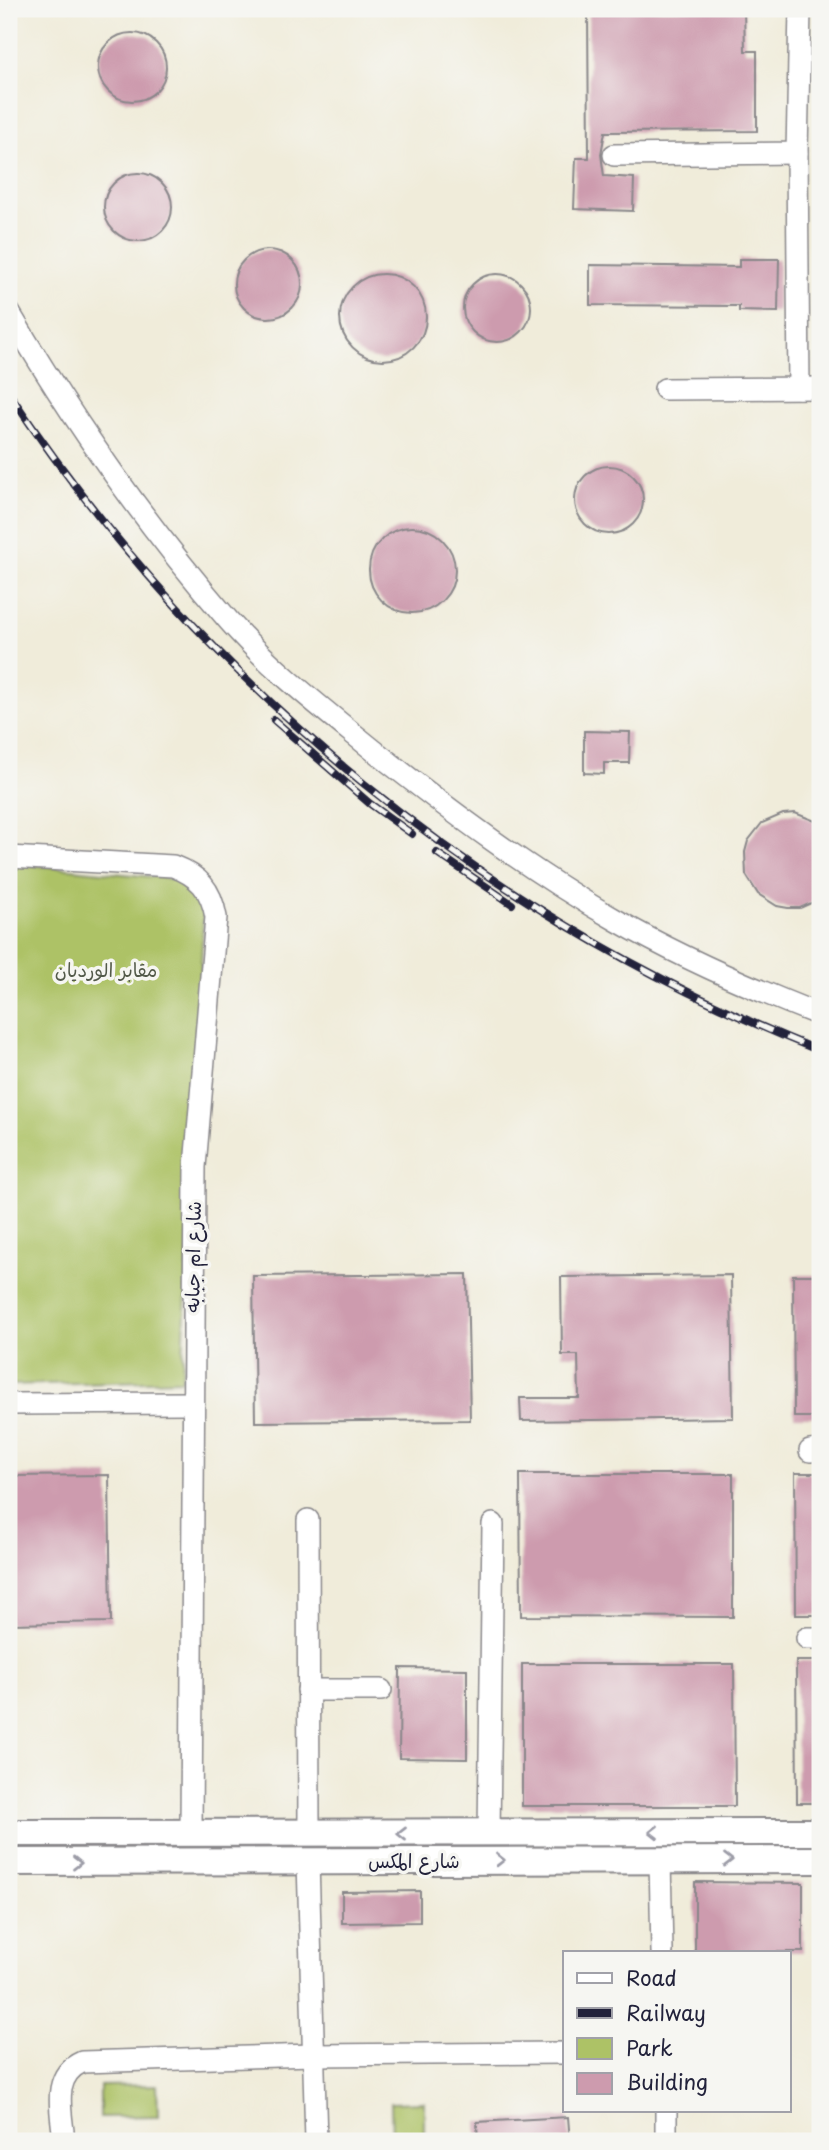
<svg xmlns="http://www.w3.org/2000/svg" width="829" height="2150" viewBox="0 0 829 2150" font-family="'Playpen Sans','Playpen Sans Arabic',sans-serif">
  <rect width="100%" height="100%" fill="#f6f6f2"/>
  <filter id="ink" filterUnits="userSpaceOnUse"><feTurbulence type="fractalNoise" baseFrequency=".0143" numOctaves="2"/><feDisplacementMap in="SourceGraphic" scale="14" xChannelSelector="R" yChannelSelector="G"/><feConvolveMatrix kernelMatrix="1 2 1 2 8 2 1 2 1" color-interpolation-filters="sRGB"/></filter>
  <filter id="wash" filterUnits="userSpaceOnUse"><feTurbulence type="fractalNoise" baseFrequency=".00686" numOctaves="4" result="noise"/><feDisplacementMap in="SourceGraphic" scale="28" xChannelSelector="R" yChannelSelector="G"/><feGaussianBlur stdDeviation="1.57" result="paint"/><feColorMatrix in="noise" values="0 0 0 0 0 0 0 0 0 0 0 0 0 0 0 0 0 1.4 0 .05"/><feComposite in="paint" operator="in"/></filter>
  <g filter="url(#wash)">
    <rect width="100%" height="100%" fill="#f0ecda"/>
    <!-- green -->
    <g fill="#adc266" stroke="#687250" stroke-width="2">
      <path d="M 9,863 L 175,879 L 187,882 L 204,901 L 182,1380 L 9,1385 Z"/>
      <path d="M 157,2085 L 158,2116 L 100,2117 L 100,2086 Z"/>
      <path d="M 424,2102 L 424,2141 L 392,2141 L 391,2103 Z"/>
    </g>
    <g id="blocks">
      <!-- building -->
      <g fill="#cd9bae">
        <path d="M 588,9 L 744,9 L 745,51 L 757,51 L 757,131 L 605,132 L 601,154 L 604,176 L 634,178 L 633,211 L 574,209 L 576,158 L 589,158 Z"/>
        <circle cx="132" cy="67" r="34"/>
        <circle cx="138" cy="207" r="34"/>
        <circle cx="268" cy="284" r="34"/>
        <path d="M 739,259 L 779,259 L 778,312 L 739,311 L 739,306 L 590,305 L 590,265 L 739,267 Z"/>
        <circle cx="383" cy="317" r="43"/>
        <circle cx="497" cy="308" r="34"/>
        <circle cx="609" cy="500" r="34"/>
        <circle cx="412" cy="570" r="43"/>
        <path d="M 584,731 L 630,732 L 629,763 L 604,763 L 604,774 L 584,773 Z"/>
        <path d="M 795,813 L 820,823 L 820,899 L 800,908 L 788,908 L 777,906 L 758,894 L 746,875 L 745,852 L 748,841 L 762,823 L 783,814 Z"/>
        <path d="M 467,1274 L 470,1420 L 255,1422 L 253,1276 Z"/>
        <path d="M 731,1275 L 733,1418 L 521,1421 L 520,1398 L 579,1398 L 578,1355 L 562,1355 L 561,1277 Z"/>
        <path d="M 793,1275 L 820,1275 L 820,1417 L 794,1417 Z"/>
        <path d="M 795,1473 L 820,1473 L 820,1615 L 796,1615 Z"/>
        <path d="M 520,1474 L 733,1474 L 733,1617 L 521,1616 Z"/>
        <path d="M 109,1475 L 111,1622 L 9,1624 L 9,1476 Z"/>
        <path d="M 796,1661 L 820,1661 L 820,1803 L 797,1803 Z"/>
        <path d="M 522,1664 L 734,1664 L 735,1806 L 522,1806 Z"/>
        <path d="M 400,1668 L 467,1669 L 467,1759 L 399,1758 Z"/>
        <path d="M 695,1882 L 803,1883 L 803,1952 L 695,1952 Z"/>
        <path d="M 420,1891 L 420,1922 L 342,1923 L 342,1892 Z"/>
        <path d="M 568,2117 L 570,2141 L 478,2141 L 477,2122 Z"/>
      </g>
    </g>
  </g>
  <g filter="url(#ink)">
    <use href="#blocks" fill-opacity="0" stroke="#89878a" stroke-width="2"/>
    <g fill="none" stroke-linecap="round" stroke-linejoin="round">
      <defs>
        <g id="minor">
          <path d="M 797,153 L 799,388"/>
          <path d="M 614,155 L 797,153 L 800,9"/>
          <path d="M 9,312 C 73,421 146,525 229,621 C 271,669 323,709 372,749 C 449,810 530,871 616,920 C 680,957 751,988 820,1015"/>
          <path d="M 665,389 L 820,388"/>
          <path d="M 9,857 L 173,866 C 199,876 211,889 216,917 L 195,1167 L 191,1834"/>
          <path d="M 9,1404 L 191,1403"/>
          <path d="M 810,1451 L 820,1450"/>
          <path d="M 308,1520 L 309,1834"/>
          <path d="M 807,1638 L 820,1638"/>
          <path d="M 308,1690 L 381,1690"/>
          <path d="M 489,1833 L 493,1524"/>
          <path d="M 660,1860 L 662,1952"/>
          <path d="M 308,1861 L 316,2141"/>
          <path d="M 666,2110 L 666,2141"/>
          <path d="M 64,2141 C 62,2113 50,2076 82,2062 L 313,2055 L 565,2053"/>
        </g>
        <g id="major">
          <path d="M 9,1833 L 820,1832"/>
          <path d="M 9,1862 L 820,1860"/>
        </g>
      </defs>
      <!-- minor casing -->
      <use href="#minor" stroke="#89878a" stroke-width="24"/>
      <!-- major casing -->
      <use href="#major" stroke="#89878a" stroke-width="30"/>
      <!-- minor -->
      <use href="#minor" stroke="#fff" stroke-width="21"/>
      <!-- major -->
      <use href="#major" stroke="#fff" stroke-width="26"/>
      <defs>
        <g id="rail">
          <path d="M 9,393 C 208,691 487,918 820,1051"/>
          <path d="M 274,720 L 369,803 L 412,834"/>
          <path d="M 437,853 L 512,904"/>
        </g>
      </defs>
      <!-- rail casing -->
      <use href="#rail" stroke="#22223b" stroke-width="8"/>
      <!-- rail -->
      <use href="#rail" stroke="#f6f6f2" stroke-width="5" stroke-dasharray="16" stroke-linecap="butt"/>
    </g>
    <!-- one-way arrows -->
    <defs><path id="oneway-chevron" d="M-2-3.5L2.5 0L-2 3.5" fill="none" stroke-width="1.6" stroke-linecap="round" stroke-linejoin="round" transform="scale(1.75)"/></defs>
    <g stroke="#9c9ca7">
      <use href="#oneway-chevron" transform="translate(654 1832) rotate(180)"/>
      <use href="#oneway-chevron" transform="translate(402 1834) rotate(180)"/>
      <use href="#oneway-chevron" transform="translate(500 1860)"/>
      <use href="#oneway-chevron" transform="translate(728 1860)"/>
      <use href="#oneway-chevron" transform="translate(77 1863)"/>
    </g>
  </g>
  <g text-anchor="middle" stroke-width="7" stroke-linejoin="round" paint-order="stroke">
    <!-- park labels -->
    <g font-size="19" fill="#535a4a" stroke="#f6f6f2">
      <text x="106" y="977">مقابر الورديان</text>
    </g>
    <!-- street labels -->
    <g font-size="19" fill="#22223b" stroke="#f6f6f2">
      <text transform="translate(193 1257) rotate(-89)" y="7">شارع ام جبابه</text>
      <text x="414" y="1868">شارع المكس</text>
    </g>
  </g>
  <!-- margin -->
  <rect width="829" height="2150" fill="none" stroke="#f6f6f2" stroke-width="35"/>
  <!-- legend -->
  <rect x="563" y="1951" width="228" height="161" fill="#f6f6f2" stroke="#a1a1a9" stroke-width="2"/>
  <rect x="577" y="1973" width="35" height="10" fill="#ffffff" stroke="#a1a1a9" stroke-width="2"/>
  <text x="626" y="1986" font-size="21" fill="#22223b">Road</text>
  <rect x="577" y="2008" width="35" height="10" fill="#22223b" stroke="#a1a1a9" stroke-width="2"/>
  <text x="626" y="2021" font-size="21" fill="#22223b">Railway</text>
  <rect x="577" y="2038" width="35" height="21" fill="#adc266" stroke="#a1a1a9" stroke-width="2"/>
  <text x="626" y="2056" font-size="21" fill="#22223b">Park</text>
  <rect x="577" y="2073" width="35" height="21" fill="#cd9bae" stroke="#a1a1a9" stroke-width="2"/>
  <text x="626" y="2090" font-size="21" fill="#22223b">Building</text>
</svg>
